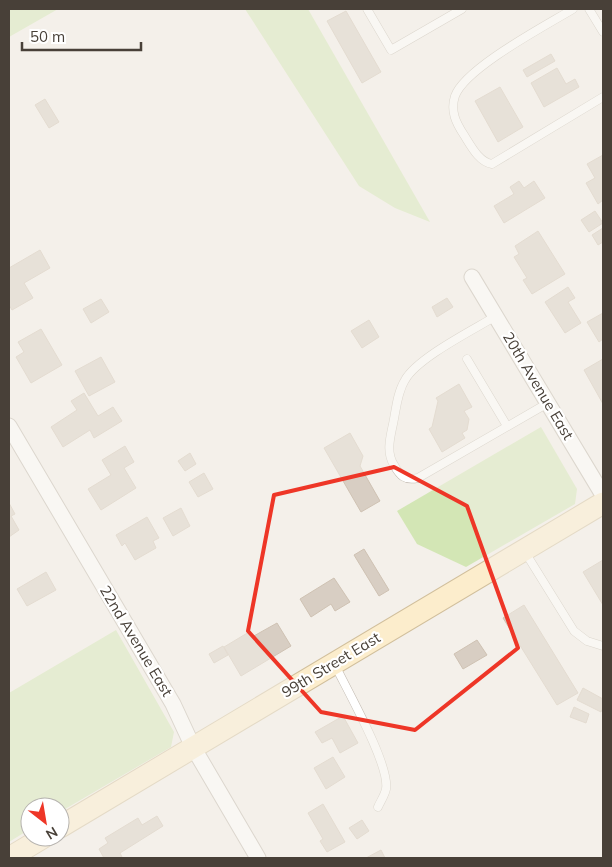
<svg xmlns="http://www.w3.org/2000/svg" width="612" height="867" viewBox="0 0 612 867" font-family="Mulish,sans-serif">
  <rect width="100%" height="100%" fill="#f4f0ea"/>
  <!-- green -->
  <g fill="#d3e6b5">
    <path d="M 9,9 L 58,9 L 9,37 Z"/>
    <path d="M 245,9 L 308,9 L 430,222 L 395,208 L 359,186 Z"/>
    <path d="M 541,427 L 577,489 L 575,504 L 466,567 L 417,544 L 397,511 Z"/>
    <path d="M 116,630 L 174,732 L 171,747 L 60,812 L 60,807 L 30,807 L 30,829 L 9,842 L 9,693 Z"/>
  </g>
  <!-- building -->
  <g fill="#d8cec3" stroke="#cfc2b3">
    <path d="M 346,11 L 381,72 L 362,83 L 327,21 Z"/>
    <path d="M 551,54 L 555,61 L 527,77 L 523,70 Z"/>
    <path d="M 557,68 L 566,84 L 575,79 L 579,87 L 544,107 L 531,83 Z"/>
    <path d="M 500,87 L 523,127 L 498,142 L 475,101 Z"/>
    <path d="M 45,99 L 59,122 L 49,128 L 35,105 Z"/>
    <path d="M 603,155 L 603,200 L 598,204 L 586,183 L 595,178 L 587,164 Z"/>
    <path d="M 519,181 L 524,188 L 534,181 L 545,198 L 504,223 L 494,206 L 514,194 L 510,187 Z"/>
    <path d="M 595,211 L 603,223 L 589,232 L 581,220 Z"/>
    <path d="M 603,228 L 603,242 L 598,245 L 592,235 Z"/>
    <path d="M 538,231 L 565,274 L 532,294 L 523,280 L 527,278 L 514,257 L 519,254 L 515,246 Z"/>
    <path d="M 40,250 L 50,268 L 24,283 L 33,298 L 12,310 L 9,305 L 9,268 Z"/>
    <path d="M 568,287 L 575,298 L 568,302 L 581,323 L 565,333 L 545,302 Z"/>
    <path d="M 447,298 L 453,307 L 437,317 L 432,307 Z"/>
    <path d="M 101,299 L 109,312 L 91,323 L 83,309 Z"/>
    <path d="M 603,313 L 603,339 L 599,342 L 587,322 Z"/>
    <path d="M 369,320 L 379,337 L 362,348 L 351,331 Z"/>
    <path d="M 41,329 L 62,365 L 31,383 L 16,357 L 24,352 L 18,342 Z"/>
    <path d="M 101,357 L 115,382 L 89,396 L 75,371 Z"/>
    <path d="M 603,359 L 603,404 L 584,370 Z"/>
    <path d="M 459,384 L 472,407 L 464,411 L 469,419 L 467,430 L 462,433 L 465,438 L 442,452 L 429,429 L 432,427 L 438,401 L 436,398 Z"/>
    <path d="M 84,393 L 98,416 L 113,407 L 122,421 L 94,438 L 90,430 L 63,447 L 51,427 L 77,410 L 71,401 Z"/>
    <path d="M 350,433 L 363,456 L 360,466 L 380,501 L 361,512 L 324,448 Z"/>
    <path d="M 125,446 L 134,462 L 124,468 L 136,488 L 101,510 L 88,489 L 111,475 L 102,460 Z"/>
    <path d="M 190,453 L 196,464 L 185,471 L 178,461 Z"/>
    <path d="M 204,473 L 213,489 L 198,497 L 189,482 Z"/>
    <path d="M 9,503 L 15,514 L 11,516 L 19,530 L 9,537 Z"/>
    <path d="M 181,508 L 190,526 L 173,536 L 163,518 Z"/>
    <path d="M 147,517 L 159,538 L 153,541 L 156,548 L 135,560 L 125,543 L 122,546 L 116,535 Z"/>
    <path d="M 364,549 L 389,590 L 379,596 L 354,555 Z"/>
    <path d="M 603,560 L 603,605 L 583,572 Z"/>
    <path d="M 46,572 L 56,590 L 27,606 L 17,589 Z"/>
    <path d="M 334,578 L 350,602 L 335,611 L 331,604 L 311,617 L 300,599 Z"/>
    <path d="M 524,605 L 578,693 L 557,705 L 503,618 Z"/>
    <path d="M 277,623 L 291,646 L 241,676 L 224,647 L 249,632 L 252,637 Z"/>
    <path d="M 477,640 L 487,655 L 463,669 L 454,654 Z"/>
    <path d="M 223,646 L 228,655 L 214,663 L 209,654 Z"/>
    <path d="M 583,688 L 603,699 L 603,707 L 601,712 L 577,700 Z"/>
    <path d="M 574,707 L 589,714 L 586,723 L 570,717 Z"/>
    <path d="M 343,716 L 358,743 L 340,753 L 332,738 L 322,743 L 315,732 Z"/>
    <path d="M 333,757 L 345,777 L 326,789 L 314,768 Z"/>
    <path d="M 323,804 L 345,842 L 327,852 L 320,841 L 323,839 L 308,813 Z"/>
    <path d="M 157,816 L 163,826 L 120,853 L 122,857 L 120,858 L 104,858 L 99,849 L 108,843 L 105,838 L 138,818 L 142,825 Z"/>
    <path d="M 362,820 L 369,831 L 357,839 L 349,828 Z"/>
    <path d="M 381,850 L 385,858 L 366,858 Z"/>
  </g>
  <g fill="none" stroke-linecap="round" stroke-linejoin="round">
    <defs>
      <g id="lane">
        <path d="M 367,9 L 391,50 L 462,9"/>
        <path d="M 573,9 C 545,26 465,68 455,96 C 450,111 456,123 464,135 C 471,146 479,162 492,164 L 603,97"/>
        <path d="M 589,9 L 603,32"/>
        <path d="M 496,316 C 473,330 417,358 405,380 C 397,393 396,410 393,424 C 390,438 386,453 394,465 C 400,476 405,481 418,478 L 548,403"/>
        <path d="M 467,359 L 507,426"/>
        <path d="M 525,552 L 574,631 L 587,641 L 603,646"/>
        <path d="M 335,665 C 347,690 390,765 386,789 C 385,795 380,802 378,807"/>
      </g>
      <g id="street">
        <path d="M 472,277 L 603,495"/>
        <path d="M 9,426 L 173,704 L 193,747 L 258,858"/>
      </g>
      <g id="secondary">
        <path d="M 60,827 L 603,503"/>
        <path d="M 9,858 L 44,837"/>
      </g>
    </defs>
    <!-- lane casing -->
    <use href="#lane" stroke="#bfb7ad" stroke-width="9"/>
    <!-- street casing -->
    <use href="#street" stroke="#bfb7ad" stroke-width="17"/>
    <!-- secondary casing -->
    <use href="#secondary" stroke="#d1bf9c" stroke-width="23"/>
    <!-- lane -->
    <use href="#lane" stroke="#fff" stroke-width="8"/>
    <!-- street -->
    <use href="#street" stroke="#fff" stroke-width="15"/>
    <!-- secondary -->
    <use href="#secondary" stroke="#fcedcc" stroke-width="21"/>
  </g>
  <!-- marked area -->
  <path d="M0 0H612V867H0ZM 394,467 L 467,506 L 518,648 L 415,730 L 321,712 L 248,631 L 274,495 Z" fill="#f4f0ea" fill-opacity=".55" fill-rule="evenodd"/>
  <path fill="none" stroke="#ee3627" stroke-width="4" stroke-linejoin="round" d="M 394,467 L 467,506 L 518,648 L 415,730 L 321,712 L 248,631 L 274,495 Z"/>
  <g text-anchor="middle" stroke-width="4.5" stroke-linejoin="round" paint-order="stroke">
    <!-- street labels -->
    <g font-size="15" fill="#484038" stroke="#fff">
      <text transform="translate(538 386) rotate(59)" y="5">20th Avenue East</text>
      <text transform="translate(136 641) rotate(59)" y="5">22nd Avenue East</text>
      <text transform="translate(331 665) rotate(-31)" y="5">99th Street East</text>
    </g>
  </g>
  <!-- border -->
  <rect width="612" height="867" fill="none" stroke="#484038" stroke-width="20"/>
  <!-- north arrow -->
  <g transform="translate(45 822) rotate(149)"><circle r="24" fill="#ffffff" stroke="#b6b3af"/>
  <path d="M0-4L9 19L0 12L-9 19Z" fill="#ee3627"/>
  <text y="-8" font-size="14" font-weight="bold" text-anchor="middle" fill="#484038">N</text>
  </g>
  <!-- scale -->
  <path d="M22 42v8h119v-8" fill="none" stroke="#484038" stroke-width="2.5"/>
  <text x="30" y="42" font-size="15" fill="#484038" stroke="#ffffff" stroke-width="4" paint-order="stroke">50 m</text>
</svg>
